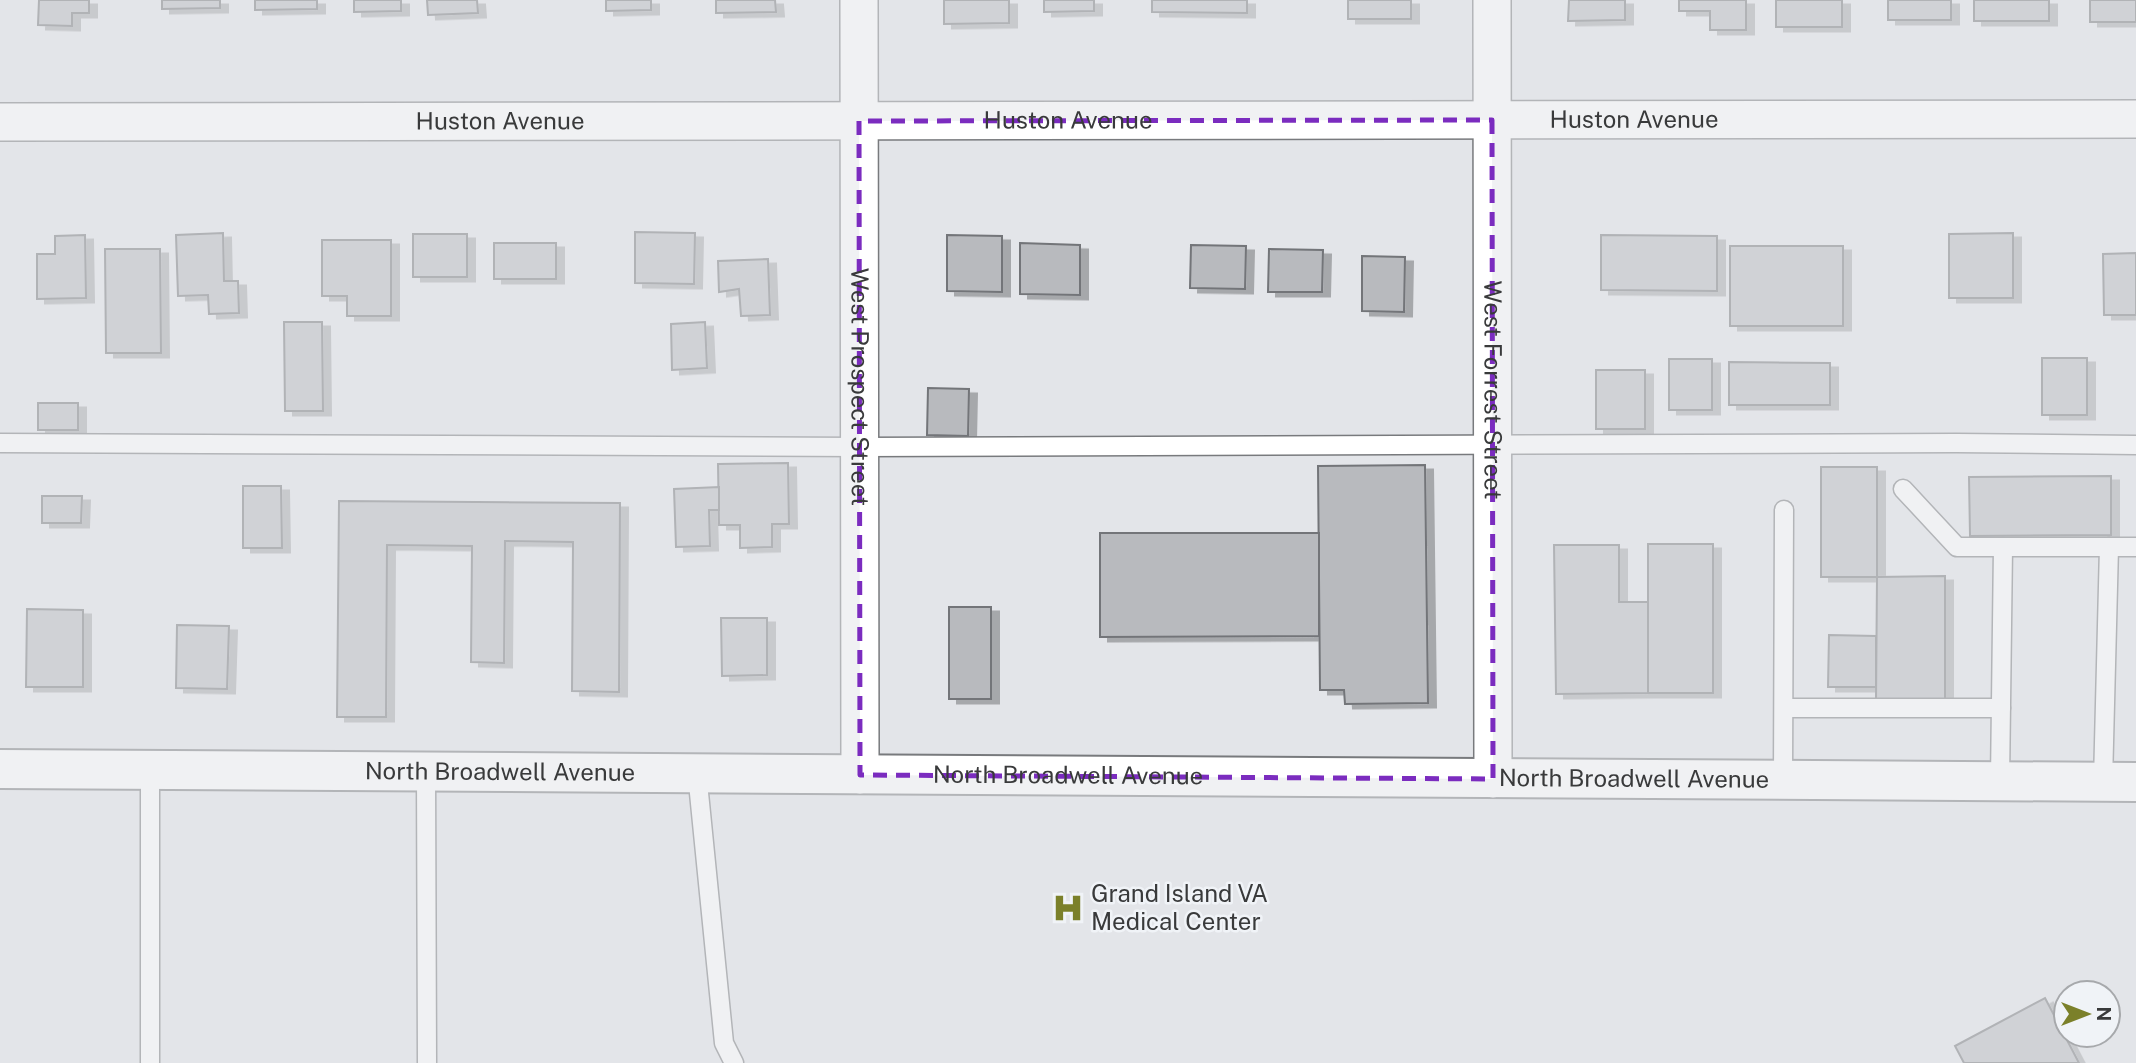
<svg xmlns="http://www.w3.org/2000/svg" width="2136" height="1063" viewBox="0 0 2136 1063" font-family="'Public Sans',sans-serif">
  <defs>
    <filter id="shadow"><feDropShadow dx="8" dy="4.5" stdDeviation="0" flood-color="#0004"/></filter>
  </defs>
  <rect width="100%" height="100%" fill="#e3e5e9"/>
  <!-- building -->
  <g fill="#b8babe" stroke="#737579" stroke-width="2" filter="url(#shadow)">
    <path d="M 39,0 L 89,0 L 89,13 L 72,13 L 72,26 L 38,25 Z"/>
    <path d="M 162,0 L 220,0 L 220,8 L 162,9 Z"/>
    <path d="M 255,0 L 317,0 L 317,9 L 255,10 Z"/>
    <path d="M 354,0 L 401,0 L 401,11 L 354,12 Z"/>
    <path d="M 427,0 L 477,0 L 478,13 L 428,15 Z"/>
    <path d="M 606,0 L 651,0 L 651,10 L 606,11 Z"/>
    <path d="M 716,0 L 775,0 L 776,12 L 716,13 Z"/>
    <path d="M 944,0 L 1009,0 L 1009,23 L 944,24 Z"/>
    <path d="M 1044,0 L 1094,0 L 1094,11 L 1044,12 Z"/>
    <path d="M 1152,0 L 1247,0 L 1247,13 L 1152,12 Z"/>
    <rect x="1348" y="0" width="63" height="19"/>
    <path d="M 1569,0 L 1625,0 L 1625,20 L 1568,21 Z"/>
    <path d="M 1679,0 L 1746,0 L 1746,30 L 1710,30 L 1710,11 L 1679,11 Z"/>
    <rect x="1776" y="0" width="66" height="27"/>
    <rect x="1888" y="0" width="63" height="20"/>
    <rect x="1974" y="0" width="75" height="21"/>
    <rect x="2090" y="0" width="46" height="22"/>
    <path d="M 635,232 L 695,233 L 694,284 L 635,283 Z"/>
    <path d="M 223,233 L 224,281 L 238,281 L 239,313 L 209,314 L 208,295 L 178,296 L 176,235 Z"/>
    <path d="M 2013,233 L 2013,298 L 1949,298 L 1949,234 Z"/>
    <rect x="413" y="234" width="54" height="43"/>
    <path d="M 85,235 L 86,298 L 37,299 L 37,254 L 55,254 L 55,236 Z"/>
    <path d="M 947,235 L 1002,236 L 1002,292 L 947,291 Z"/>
    <path d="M 1601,235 L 1717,236 L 1717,291 L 1601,290 Z"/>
    <path d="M 322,240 L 391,240 L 391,316 L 347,316 L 347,296 L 322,296 Z"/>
    <rect x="494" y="243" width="62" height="36"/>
    <path d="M 1020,243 L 1080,245 L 1080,295 L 1020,294 Z"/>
    <path d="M 1191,245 L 1246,246 L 1245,289 L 1190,288 Z"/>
    <rect x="1730" y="246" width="113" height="80"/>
    <path d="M 105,249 L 160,249 L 161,353 L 106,353 Z"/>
    <path d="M 1269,249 L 1323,250 L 1322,292 L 1268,292 Z"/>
    <path d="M 2136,253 L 2136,315 L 2104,315 L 2103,254 Z"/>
    <path d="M 1362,256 L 1405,257 L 1404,312 L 1362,311 Z"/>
    <path d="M 768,259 L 770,315 L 741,316 L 739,289 L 719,292 L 718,261 Z"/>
    <path d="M 284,322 L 322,322 L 323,411 L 285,411 Z"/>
    <path d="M 705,322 L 707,368 L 672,370 L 671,324 Z"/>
    <rect x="2042" y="358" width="45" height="57"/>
    <rect x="1669" y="359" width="43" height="51"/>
    <path d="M 1729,362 L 1830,363 L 1830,405 L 1729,405 Z"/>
    <rect x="1596" y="370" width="49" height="59"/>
    <path d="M 928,388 L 969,389 L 968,436 L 927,435 Z"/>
    <rect x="38" y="403" width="40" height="27"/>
    <path d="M 788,463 L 789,524 L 772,524 L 772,547 L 740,548 L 740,525 L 719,525 L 718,464 Z"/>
    <path d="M 1425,465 L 1428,703 L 1345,704 L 1344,690 L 1320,690 L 1318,466 Z"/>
    <rect x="1821" y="467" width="56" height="110"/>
    <path d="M 2111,476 L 2111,535 L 1970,536 L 1969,477 Z"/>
    <path d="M 243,486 L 281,486 L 282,548 L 243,548 Z"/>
    <path d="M 719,487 L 719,510 L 709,510 L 710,546 L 676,547 L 674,489 Z"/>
    <path d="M 42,496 L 82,496 L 81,523 L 42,523 Z"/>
    <path d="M 339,501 L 620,503 L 619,692 L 572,691 L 573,542 L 505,541 L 504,663 L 471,662 L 472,546 L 387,545 L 386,717 L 337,717 Z"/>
    <path d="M 1100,533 L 1319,533 L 1319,636 L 1100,637 Z"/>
    <rect x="1648" y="544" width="65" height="149"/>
    <path d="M 1554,545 L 1619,545 L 1619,602 L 1648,602 L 1648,693 L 1556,694 Z"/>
    <path d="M 1945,576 L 1945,700 L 1876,700 L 1877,577 Z"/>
    <rect x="949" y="607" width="42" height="92"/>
    <path d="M 27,609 L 83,610 L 83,687 L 26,687 Z"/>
    <path d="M 721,618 L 767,618 L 767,675 L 722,676 Z"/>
    <path d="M 177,625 L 229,626 L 227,689 L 176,688 Z"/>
    <path d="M 1829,635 L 1876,636 L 1876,687 L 1828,687 Z"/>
    <path d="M 2045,998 L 2079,1063 L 1964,1063 L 1955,1046 Z"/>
  </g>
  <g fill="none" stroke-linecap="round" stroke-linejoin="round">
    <defs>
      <g id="lane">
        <path d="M 0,443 L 859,447 L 1956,443 L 2136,445"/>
        <path d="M 1903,489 L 1957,547 L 2003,547"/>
        <path d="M 1784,708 L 2001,708"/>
        <path d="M 426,771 L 427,1063"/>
        <path d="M 697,773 L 724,1043 L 734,1063"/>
        <path d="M 1783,779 L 1784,510"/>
        <path d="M 2000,781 L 2003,547 L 2109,547"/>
        <path d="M 2103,782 L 2109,547 L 2136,547"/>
        <path d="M 150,1063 L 150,769"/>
      </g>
      <g id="street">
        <path id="s1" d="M 859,0 L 860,775"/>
        <path id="s2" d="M 1492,0 L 1493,779"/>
        <path id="s3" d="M 0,122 L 2136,119"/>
      </g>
      <g id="secondary">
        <path id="s4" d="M 0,769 L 2136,782"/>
      </g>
    </defs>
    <!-- lane casing -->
    <use href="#lane" stroke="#787a7d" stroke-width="21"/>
    <!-- street casing -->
    <use href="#street" stroke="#787a7d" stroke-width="40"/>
    <!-- secondary casing -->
    <use href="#secondary" stroke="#787a7d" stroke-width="42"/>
    <!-- lane -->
    <use href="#lane" stroke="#fff" stroke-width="18"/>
    <!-- street -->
    <use href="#street" stroke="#fff" stroke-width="37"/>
    <!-- secondary -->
    <use href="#secondary" stroke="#fff" stroke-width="38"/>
  </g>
  <!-- marked area -->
  <path d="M0 0H2136V1063H0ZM 1492,120 L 1493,779 L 860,775 L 859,121 Z" fill="#e3e5e9" fill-opacity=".55" fill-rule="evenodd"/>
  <path fill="none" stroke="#7b2cbf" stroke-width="5" stroke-dasharray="14 9" stroke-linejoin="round" d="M 1492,120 L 1493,779 L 860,775 L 859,121 Z"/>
  <!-- icons -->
  <defs>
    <symbol id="hospital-bare" viewBox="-9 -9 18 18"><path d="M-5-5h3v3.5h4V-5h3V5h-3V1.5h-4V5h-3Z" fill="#7b802a" stroke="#f0f3f7" stroke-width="2.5" paint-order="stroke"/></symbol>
  </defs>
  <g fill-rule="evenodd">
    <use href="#hospital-bare" x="1046" y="886" width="44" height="44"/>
  </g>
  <g text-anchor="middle" stroke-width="5" stroke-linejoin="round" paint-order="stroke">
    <!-- street labels -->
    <g font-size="24" fill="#393a3b" stroke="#f0f3f7">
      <text dy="8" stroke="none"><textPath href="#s3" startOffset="1634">Huston Avenue</textPath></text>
      <text dy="8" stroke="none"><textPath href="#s3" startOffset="500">Huston Avenue</textPath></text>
      <text dy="8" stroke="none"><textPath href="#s3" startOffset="1068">Huston Avenue</textPath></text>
      <text dy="8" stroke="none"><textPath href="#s1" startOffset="387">West Prospect Street</textPath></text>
      <text dy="8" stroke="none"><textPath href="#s2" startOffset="390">West Forrest Street</textPath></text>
      <text dy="8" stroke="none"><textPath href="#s4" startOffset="500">North Broadwell Avenue</textPath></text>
      <text dy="8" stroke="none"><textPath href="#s4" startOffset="1068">North Broadwell Avenue</textPath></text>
      <text dy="8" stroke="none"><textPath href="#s4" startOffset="1634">North Broadwell Avenue</textPath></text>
    </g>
    <!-- poi labels -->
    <g font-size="24" fill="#393a3b" stroke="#f0f3f7" text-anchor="start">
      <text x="1091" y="902">Grand Island VA<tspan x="1091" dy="28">Medical Center</tspan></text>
    </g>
  </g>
  <!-- north arrow -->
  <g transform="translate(2087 1014) rotate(90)"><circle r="33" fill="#f0f3f7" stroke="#a7a9ac" stroke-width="2"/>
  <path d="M0-5L12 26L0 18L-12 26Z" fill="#7b802a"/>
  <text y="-10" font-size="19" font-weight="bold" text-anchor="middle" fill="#393a3b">N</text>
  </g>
</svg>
